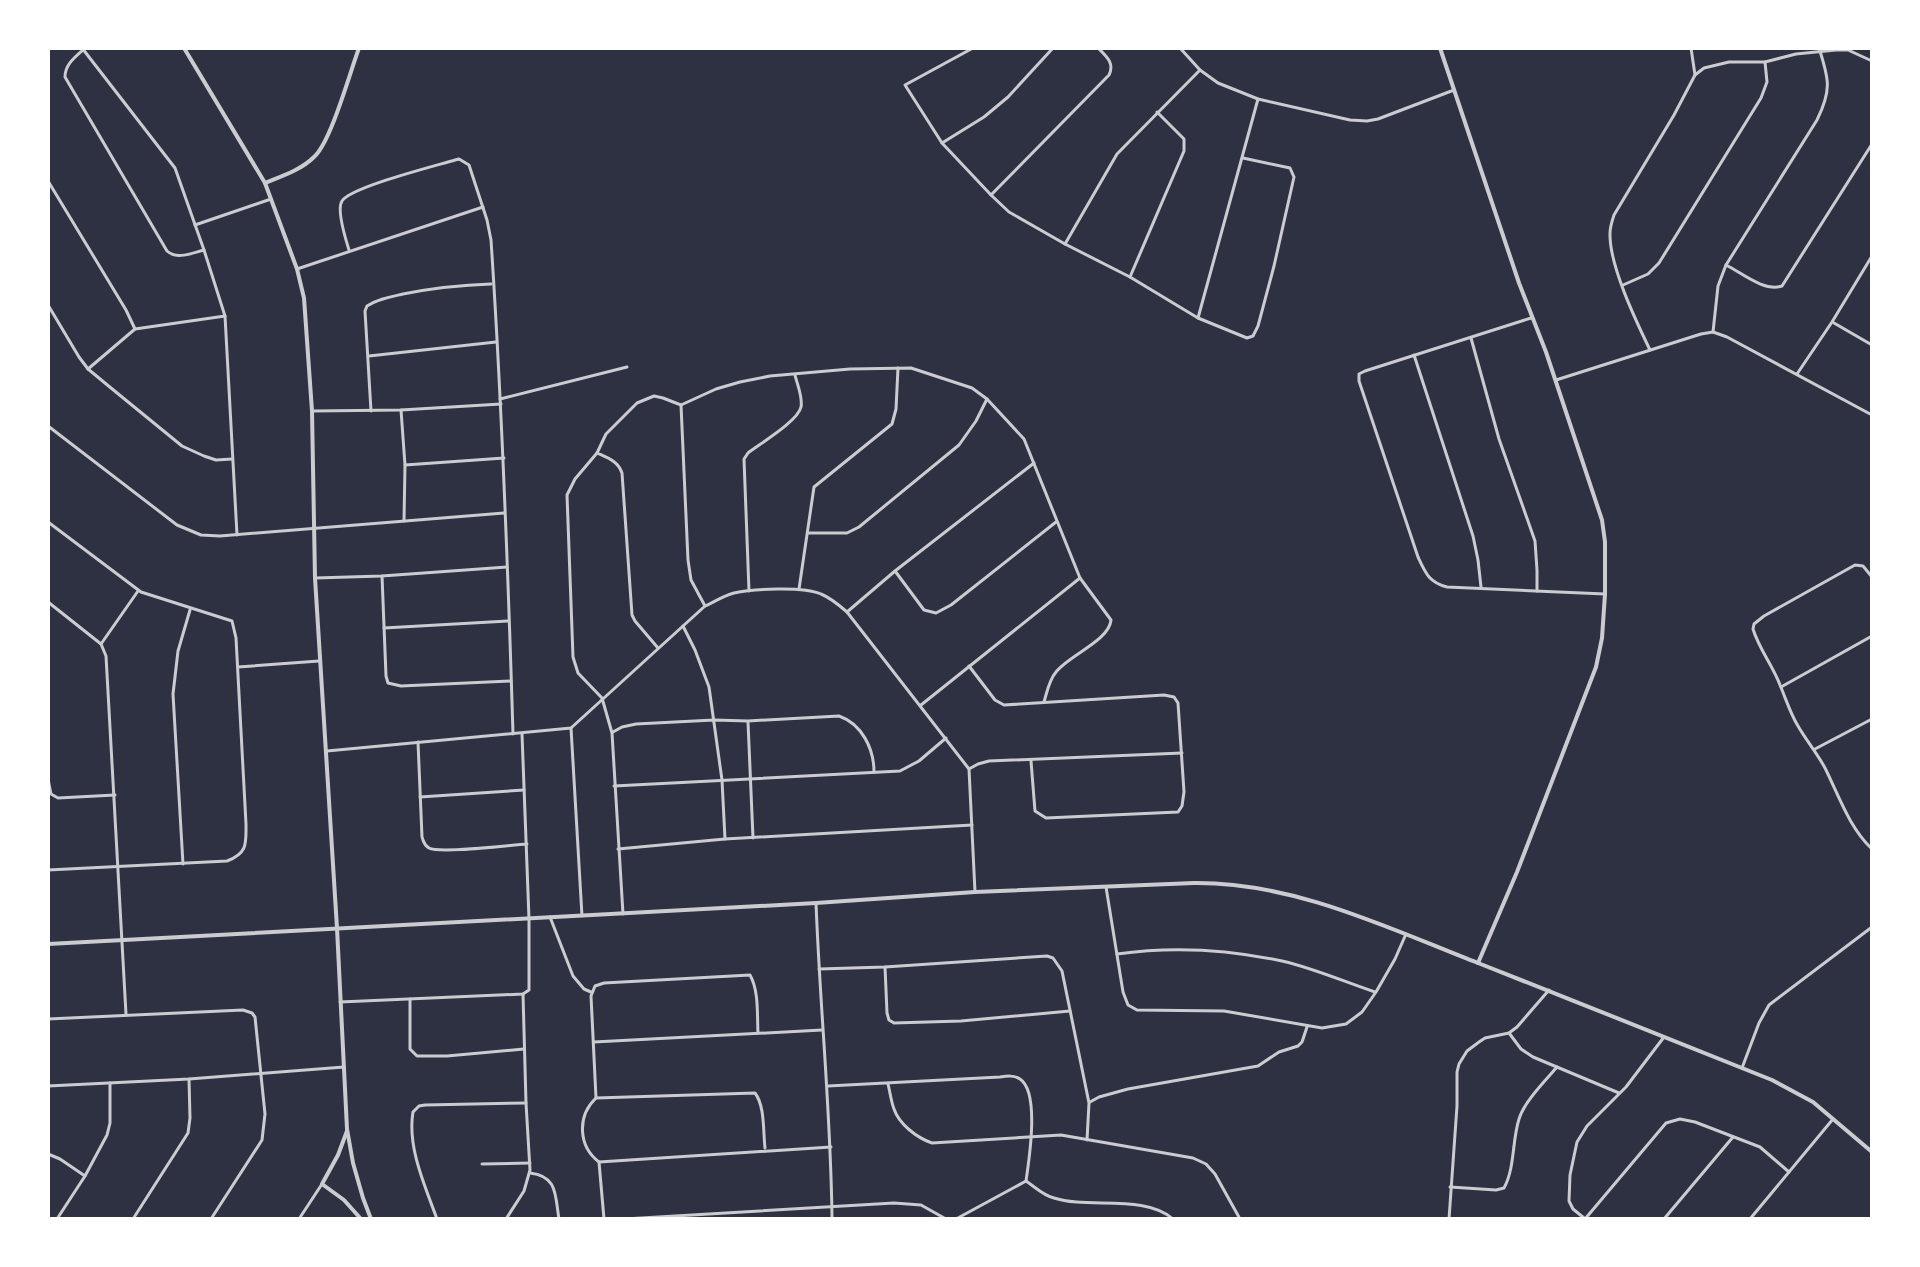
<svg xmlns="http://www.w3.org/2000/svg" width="1920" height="1267" viewBox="0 0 1920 1267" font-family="Cabin,sans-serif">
  <rect width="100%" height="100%" fill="#2d3142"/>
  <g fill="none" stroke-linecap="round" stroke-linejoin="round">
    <!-- minor -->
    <g stroke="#caccd0" stroke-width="3">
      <path d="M 82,48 L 175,168 L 204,250 L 225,316 L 237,535"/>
      <path d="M 973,48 L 905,85 L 942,143 L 991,195 L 1009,212 L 1065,244 L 1130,277 L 1198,318 L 1247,338 L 1253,336 L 1258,326 L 1274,266 L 1294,177 L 1290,168 L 1243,158"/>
      <path d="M 1180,48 L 1200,70 L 1218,83 L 1258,99 L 1350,120 L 1367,121 L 1378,119 L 1454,90"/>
      <path d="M 1691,48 L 1695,75"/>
      <path d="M 83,50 C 74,58 65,65 65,77 L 167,251 C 177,260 192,253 204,250"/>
      <path d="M 942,143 L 984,117 L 1008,97 L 1053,48"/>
      <path d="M 48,181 L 126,310 L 135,329"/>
      <path d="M 991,195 L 1109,75 C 1115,63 1106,56 1098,48"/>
      <path d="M 195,225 L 271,199"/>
      <path d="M 1065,244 L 1117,154 L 1200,70"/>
      <path d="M 349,250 C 346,240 336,210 342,201 C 351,187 435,166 455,160 L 459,159 L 469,165 L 487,220 L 491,240 C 502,404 508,569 513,734"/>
      <path d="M 1726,265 C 1742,273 1764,292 1782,286 L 1872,144"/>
      <path d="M 297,269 L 483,207"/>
      <path d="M 1130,277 L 1184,151 L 1184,139 L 1157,112"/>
      <path d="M 1623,285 L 1648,274 L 1659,263 L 1761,98 L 1767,82 L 1765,62"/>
      <path d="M 48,305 L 79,357 L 88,369 L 111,388 L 182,446 L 204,456 L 216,460 L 232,459"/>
      <path d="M 1198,318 L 1258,99"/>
      <path d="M 1531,318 L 1365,371 L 1359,374 L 1359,381 L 1418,557 C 1426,574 1429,582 1447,587 L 1605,594"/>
      <path d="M 1834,323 L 1872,345"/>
      <path d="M 1713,332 L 1718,286 L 1726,265 L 1817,120 C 1832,90 1829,79 1819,48"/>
      <path d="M 1471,338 L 1499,439 L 1535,541 L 1537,570 L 1537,591"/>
      <path d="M 1650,350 C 1636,321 1609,265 1610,233 C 1610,227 1612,221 1614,215 L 1674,115 L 1695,75 L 1704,68 L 1729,62 L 1765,62 L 1796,54 L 1836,50 L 1848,50 L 1872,61"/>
      <path d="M 1414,355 L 1473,536 L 1478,560 L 1481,587"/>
      <path d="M 369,356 L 496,342"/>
      <path d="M 88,369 L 135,329 L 225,316"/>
      <path d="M 1797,374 L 1832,322 L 1872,256"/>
      <path d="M 1556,380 L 1701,334 L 1713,332 L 1727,337 L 1872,415"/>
      <path d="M 500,399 L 627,367"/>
      <path d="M 681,405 L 716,389 L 740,382 L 770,376 L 850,369 L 911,368 L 972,388 L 987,399 L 1024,439 L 1080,578 L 1111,620 C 1109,641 1069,655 1056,672 C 1049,680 1047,692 1044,702"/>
      <path d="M 681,405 L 688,560 L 691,580 L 705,606"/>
      <path d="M 401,410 L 405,465 L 404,521"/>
      <path d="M 313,411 L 401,410 L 501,404"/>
      <path d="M 371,411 L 365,311 L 367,306 C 378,299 390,297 403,294 C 433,288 460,285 491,284"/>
      <path d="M 48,426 L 177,525 L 201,535 L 220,536 L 504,513"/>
      <path d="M 597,453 C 608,458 618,461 622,473 L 632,615 L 635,621 L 658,648"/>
      <path d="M 405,465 L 504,458"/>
      <path d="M 48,522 L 141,592 L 232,621 L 236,638 L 246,824 C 246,843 248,853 227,861 L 48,870"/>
      <path d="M 809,533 L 847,533 L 859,527 L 959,445 L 976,421 L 987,399"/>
      <path d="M 895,571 L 924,610 L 936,613 L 951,605 L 1056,522"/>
      <path d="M 382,576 L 386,676 L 388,683 L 401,686 L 511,681"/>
      <path d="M 1872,577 L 1863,566 L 1855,565 L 1764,616 L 1754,624 L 1753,629 C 1759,649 1773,666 1780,685 C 1786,699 1790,713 1798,726 C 1806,740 1817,753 1825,768 C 1839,796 1849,827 1872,849"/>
      <path d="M 315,578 L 382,576 L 507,567"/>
      <path d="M 799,589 L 814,487 L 892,424 L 896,409 L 898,368"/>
      <path d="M 749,591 L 744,459 L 748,453 C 761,443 798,421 801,407 C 803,397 797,384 795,375"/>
      <path d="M 48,602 L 101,644 L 106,656 L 126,1014"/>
      <path d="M 847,612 L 895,571 L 1034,463"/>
      <path d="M 683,626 L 695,650 L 709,687 L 722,780 L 725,839"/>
      <path d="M 384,628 L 508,621"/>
      <path d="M 101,644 L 138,591"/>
      <path d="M 969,666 L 995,700 L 1004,705 L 1164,695 L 1174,697 L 1178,703 L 1184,792 L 1182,806 L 1178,812 L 1046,818 L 1035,811 L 1031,761"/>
      <path d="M 238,667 L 319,661"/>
      <path d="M 1781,687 L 1872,636"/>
      <path d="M 921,705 L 1080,578"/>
      <path d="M 748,722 L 753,838"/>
      <path d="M 571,728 L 582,916"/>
      <path d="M 613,732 L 622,727 L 636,724 L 714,720 L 748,721 L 839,716 C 862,724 874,749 874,772"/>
      <path d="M 418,742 L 422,837 C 424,842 423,844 429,848 C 440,854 510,845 527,844"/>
      <path d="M 1815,749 L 1872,719"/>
      <path d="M 327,751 L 571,728 L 705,606 C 714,602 723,596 734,593 C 753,589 803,586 821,594 C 831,598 839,605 847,612 L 969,769 L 975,892"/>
      <path d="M 969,769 L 978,764 L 989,761 L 1182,753"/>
      <path d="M 48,779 L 51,794 L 58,798 L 115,795"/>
      <path d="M 614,786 L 900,771 L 919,761 L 946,738"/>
      <path d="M 420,797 L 524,790"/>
      <path d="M 618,849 L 725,839 L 972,825"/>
      <path d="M 183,864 L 173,694 L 178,651 L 190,610"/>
      <path d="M 1106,887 L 1123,992 L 1128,1005 L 1137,1010 L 1224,1011 L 1322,1028 L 1346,1024 L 1362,1012 L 1376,992 L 1395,959 L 1406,934"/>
      <path d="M 816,903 C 820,1009 831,1114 832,1219"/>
      <path d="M 623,914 L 612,733 L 602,698 L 578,673 L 573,657 L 567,495 L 575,479 L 597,453 L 606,434 L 637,403 L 654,396 L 663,398 L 681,405"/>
      <path d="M 550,917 L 573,976 L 584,989 L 591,992"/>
      <path d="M 1117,954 C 1173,946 1226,949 1282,961 C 1313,968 1345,982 1375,992"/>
      <path d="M 885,967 L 887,1013 L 889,1020 L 894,1023 L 961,1021 L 1070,1011"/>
      <path d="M 819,969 L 885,967 L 1047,956 L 1053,958 L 1062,971 L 1089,1103 L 1087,1140"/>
      <path d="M 410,999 L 410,1049 L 417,1056 L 447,1056 L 524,1049"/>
      <path d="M 340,1002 L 523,994 L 529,990 L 529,919 L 522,734"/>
      <path d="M 48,1019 L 243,1010 L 252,1013 L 255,1017 L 265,1114 L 262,1140 L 211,1219"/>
      <path d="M 1509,1033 L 1521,1049 L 1533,1057 L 1619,1093"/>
      <path d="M 594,1042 L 822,1030"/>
      <path d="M 1742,1068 L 1759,1023 L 1769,1005 L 1872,927"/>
      <path d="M 888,1084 C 890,1092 891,1101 894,1109 C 899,1124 917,1138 932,1143 L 1061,1135 L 1193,1158 L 1206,1164 L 1215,1174 L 1240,1219"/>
      <path d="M 48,1086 L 189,1079 L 344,1067"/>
      <path d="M 828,1086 L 1000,1077 C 1007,1076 1014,1075 1020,1079 C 1040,1092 1029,1160 1026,1181"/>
      <path d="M 596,1098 L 755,1093 C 765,1106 763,1131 765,1148"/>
      <path d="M 1090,1102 L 1099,1097 L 1128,1089 L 1258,1066 L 1279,1052 L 1298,1046 L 1302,1042 L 1307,1027"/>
      <path d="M 48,1154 L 60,1159 L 85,1176"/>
      <path d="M 599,1162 L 831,1147"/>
      <path d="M 482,1164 L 530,1163"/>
      <path d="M 530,1173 C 558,1176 555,1196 559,1219"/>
      <path d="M 1026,1181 C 1035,1187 1044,1196 1054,1198 C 1088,1209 1145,1194 1173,1219"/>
      <path d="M 1450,1187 L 1496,1190 L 1504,1188 C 1515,1168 1512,1141 1519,1119 C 1524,1102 1545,1081 1557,1067"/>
      <path d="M 1584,1218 L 1573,1209 L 1569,1201 L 1570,1175 L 1577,1142 L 1587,1126 L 1626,1087 L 1664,1037"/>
      <path d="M 57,1219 L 85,1176 L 107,1135 L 110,1123 L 110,1083"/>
      <path d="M 133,1219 L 188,1133 L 190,1118 L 189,1079"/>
      <path d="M 299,1219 L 322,1184"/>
      <path d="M 437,1219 C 425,1186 407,1147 413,1112 L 419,1106 L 425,1105 L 526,1103"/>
      <path d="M 506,1219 L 524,1191 L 530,1170 L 526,1103 L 523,994"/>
      <path d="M 604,1219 L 599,1162 C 578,1146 577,1116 596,1098 L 591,996 L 595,986 L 604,983 L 750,975 C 759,991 757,1014 758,1033"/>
      <path d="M 624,1219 L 894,1203 L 921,1205 L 946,1219"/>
      <path d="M 956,1219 L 1026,1181"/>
      <path d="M 1449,1219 L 1457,1106 L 1457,1072 L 1459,1064 L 1467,1051 L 1479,1042 L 1485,1038 L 1509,1033 L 1517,1027 L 1549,990"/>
      <path d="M 1585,1219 L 1666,1123 L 1680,1119 L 1695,1122 L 1760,1147 L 1789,1172"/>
      <path d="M 1664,1219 L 1733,1137"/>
      <path d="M 1750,1219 L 1833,1119"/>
    </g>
    <!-- tertiary -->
    <g stroke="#caccd0" stroke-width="4">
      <path d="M 184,48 L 265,183 L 297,269 L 304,298 L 312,411 L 315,578 L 337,928 L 347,1129 L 353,1163 L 363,1198 L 371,1219"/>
      <path d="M 1440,48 L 1519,283 L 1546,352 L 1602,520 L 1605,542 L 1605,594 L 1602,638 L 1596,667 L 1517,872 L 1478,963"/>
      <path d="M 265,183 C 282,176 301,170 314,157 C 331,142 350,72 359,48"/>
      <path d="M 48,944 L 816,903 L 975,892 L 1194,883 C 1294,882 1388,928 1478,963 C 1576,1002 1674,1040 1772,1080 L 1813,1102 L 1872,1152"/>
      <path d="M 347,1131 L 338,1155 L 322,1184 L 344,1200 L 361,1219"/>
    </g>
  </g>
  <!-- border -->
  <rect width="1920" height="1267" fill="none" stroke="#ffffff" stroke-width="100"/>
</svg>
